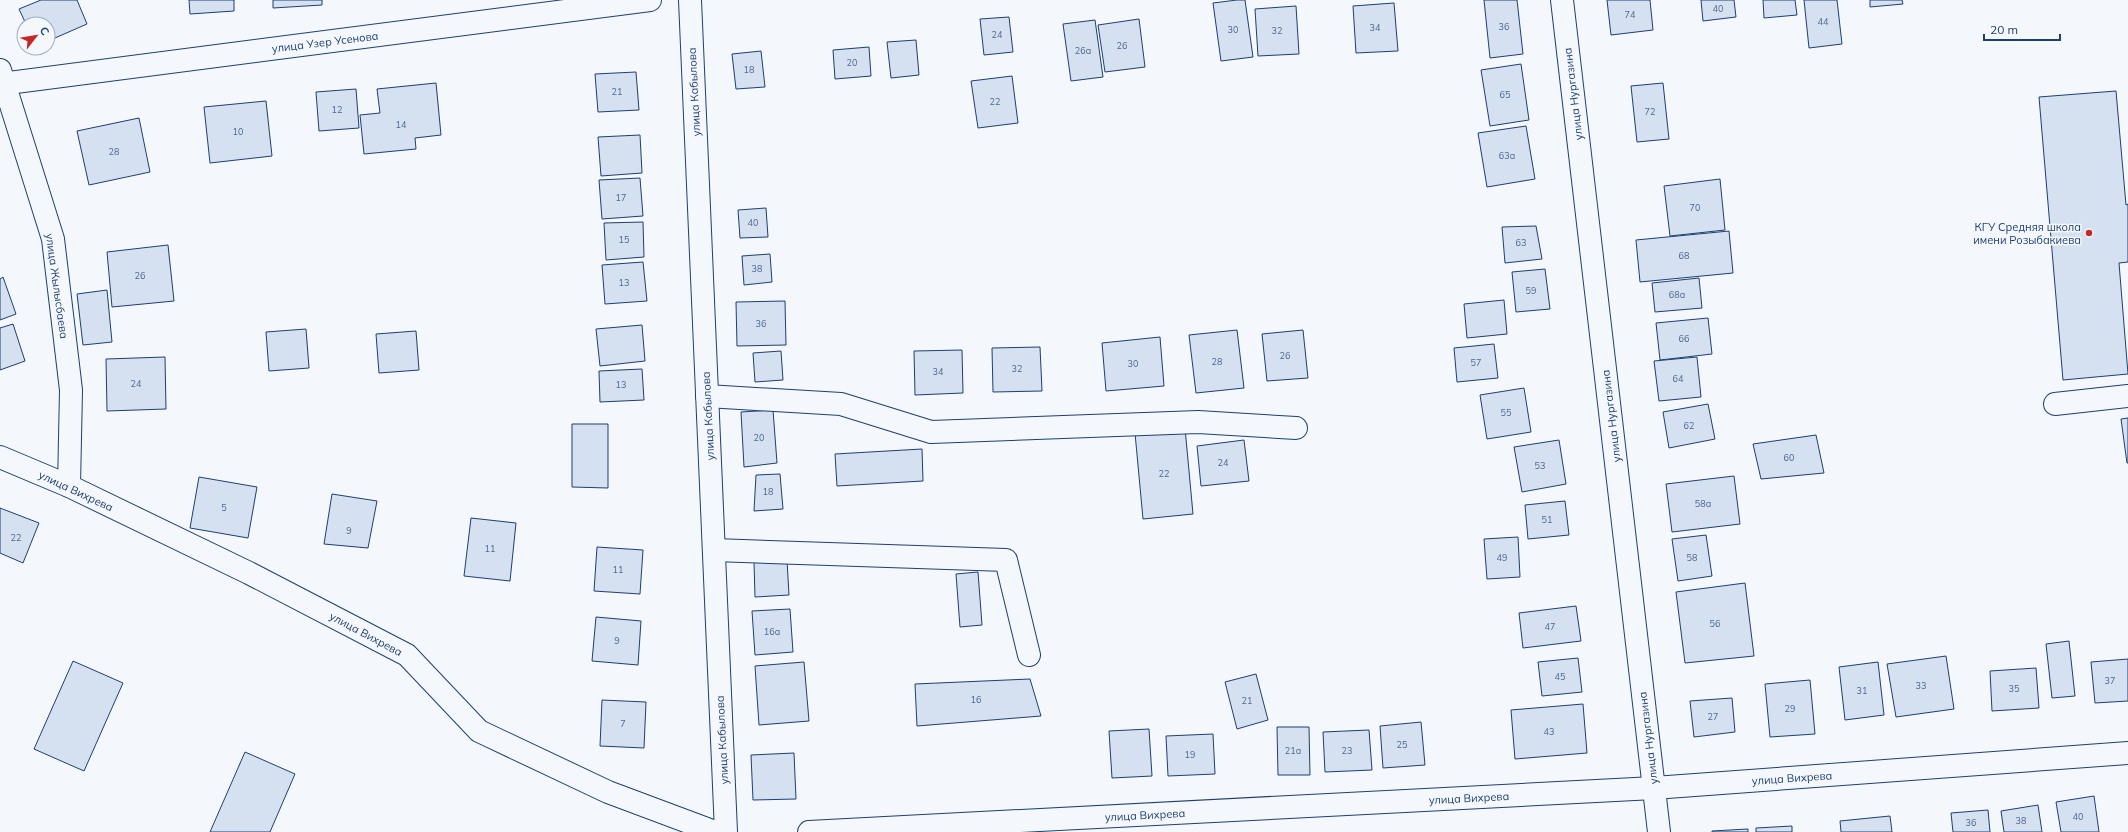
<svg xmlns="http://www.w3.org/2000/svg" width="2128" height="832" viewBox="0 0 2128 832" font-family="Mulish,sans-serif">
  <rect width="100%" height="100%" fill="#f4f7fb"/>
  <!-- building -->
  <g fill="#d5e0f0" stroke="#1d3f73">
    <path d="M 41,0 L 77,0 L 87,24 L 48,41 L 48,24 L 26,24 L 19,9 Z"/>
    <path d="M 189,0 L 234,0 L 234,11 L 190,14 Z"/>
    <path d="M 273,0 L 322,0 L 322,5 L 273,8 Z"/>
    <path d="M 1237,0 L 1245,0 L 1253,57 L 1221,61 L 1213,3 Z"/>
    <path d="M 1484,0 L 1517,0 L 1523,54 L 1490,58 Z"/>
    <path d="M 1607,0 L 1650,0 L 1653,30 L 1611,35 Z"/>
    <path d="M 1701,0 L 1734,0 L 1736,17 L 1703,21 Z"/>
    <path d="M 1763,0 L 1795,0 L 1797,15 L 1764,18 Z"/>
    <path d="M 1804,0 L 1837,0 L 1842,44 L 1809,48 Z"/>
    <path d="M 1870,0 L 1902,0 L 1903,4 L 1870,7 Z"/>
    <path d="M 1394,3 L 1398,51 L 1356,53 L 1353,6 Z"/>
    <path d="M 1296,6 L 1299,54 L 1258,56 L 1255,9 Z"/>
    <path d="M 1009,17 L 1013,52 L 984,55 L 980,19 Z"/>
    <path d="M 1139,19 L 1145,67 L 1105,72 L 1098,25 Z"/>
    <path d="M 1095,20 L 1103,77 L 1071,81 L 1063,24 Z"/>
    <path d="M 916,40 L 919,75 L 891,78 L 887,42 Z"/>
    <path d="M 869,47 L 871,76 L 835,79 L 833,50 Z"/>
    <path d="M 761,51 L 765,87 L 736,89 L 732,54 Z"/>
    <path d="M 1521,64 L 1529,120 L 1490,126 L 1481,70 Z"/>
    <path d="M 636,72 L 639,110 L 598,112 L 595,74 Z"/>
    <path d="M 1012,76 L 1018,123 L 978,128 L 971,81 Z"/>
    <path d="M 436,83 L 441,135 L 415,138 L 416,149 L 364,154 L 360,115 L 380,113 L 377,89 Z"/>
    <path d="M 1663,83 L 1669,139 L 1637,142 L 1631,86 Z"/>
    <path d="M 356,89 L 359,128 L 319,131 L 316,92 Z"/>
    <path d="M 2116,91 L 2126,205 L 2128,204 L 2128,262 L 2119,263 L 2128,374 L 2063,380 L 2039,97 Z"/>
    <path d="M 266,101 L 272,156 L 210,163 L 204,107 Z"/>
    <path d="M 139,118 L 150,172 L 89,185 L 77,131 Z"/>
    <path d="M 1526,126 L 1535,179 L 1487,187 L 1478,133 Z"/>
    <path d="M 640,135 L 642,173 L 601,176 L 598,137 Z"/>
    <path d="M 640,178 L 643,216 L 602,219 L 599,180 Z"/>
    <path d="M 1720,179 L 1725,230 L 1670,236 L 1664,186 Z"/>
    <path d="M 766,208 L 768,237 L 740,238 L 738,210 Z"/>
    <path d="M 643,222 L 644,257 L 606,260 L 604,223 Z"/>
    <path d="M 1536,226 L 1542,259 L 1505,263 L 1502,227 Z"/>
    <path d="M 1729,231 L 1733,273 L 1640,282 L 1636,240 Z"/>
    <path d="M 168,245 L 174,301 L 112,307 L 107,252 Z"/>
    <path d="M 770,254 L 772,282 L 744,285 L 742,256 Z"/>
    <path d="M 643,262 L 647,301 L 605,304 L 602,265 Z"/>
    <path d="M 1545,269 L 1550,309 L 1516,312 L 1512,272 Z"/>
    <path d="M 3,277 L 16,314 L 0,320 L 0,279 Z"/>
    <path d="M 1699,278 L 1702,308 L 1655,312 L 1652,283 Z"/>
    <path d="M 107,290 L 112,342 L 83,345 L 77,294 Z"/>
    <path d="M 1504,300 L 1507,334 L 1467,338 L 1464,304 Z"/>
    <path d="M 785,301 L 786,345 L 737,346 L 736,302 Z"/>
    <path d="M 1708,318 L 1712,354 L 1660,360 L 1656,323 Z"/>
    <path d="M 13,324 L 25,361 L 0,370 L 0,328 Z"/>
    <path d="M 642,325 L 645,361 L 600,366 L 596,329 Z"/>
    <path d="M 306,329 L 309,368 L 269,371 L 266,332 Z"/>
    <path d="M 1237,330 L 1244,388 L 1196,393 L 1189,335 Z"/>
    <path d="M 1303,330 L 1308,378 L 1267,381 L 1262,334 Z"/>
    <path d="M 416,331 L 419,370 L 379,373 L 376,334 Z"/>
    <path d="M 1160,337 L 1164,386 L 1106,391 L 1102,343 Z"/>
    <path d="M 1494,344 L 1498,378 L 1457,382 L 1454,348 Z"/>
    <path d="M 1040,347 L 1042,391 L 993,392 L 992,348 Z"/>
    <path d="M 962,350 L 963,393 L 915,395 L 914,351 Z"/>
    <path d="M 781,351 L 783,380 L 755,382 L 753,353 Z"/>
    <path d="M 165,357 L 166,409 L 107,411 L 106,359 Z"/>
    <path d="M 1697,357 L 1701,397 L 1659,401 L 1654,361 Z"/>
    <path d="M 642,369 L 644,400 L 600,402 L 599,371 Z"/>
    <path d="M 1524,388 L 1531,432 L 1487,439 L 1480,395 Z"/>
    <path d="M 1708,404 L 1715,439 L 1669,448 L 1663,412 Z"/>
    <path d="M 773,410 L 777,463 L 744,467 L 741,412 Z"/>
    <path d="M 2128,418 L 2128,463 L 2127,463 L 2121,419 Z"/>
    <path d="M 572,424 L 608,424 L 608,488 L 572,487 Z"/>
    <path d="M 1185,428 L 1193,514 L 1143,519 L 1135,433 Z"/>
    <path d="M 1816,435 L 1824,473 L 1761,479 L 1753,444 Z"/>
    <path d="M 1244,440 L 1249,481 L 1201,486 L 1197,446 Z"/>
    <path d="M 1559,440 L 1566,484 L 1522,492 L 1514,447 Z"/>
    <path d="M 922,449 L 923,481 L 837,486 L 835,454 Z"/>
    <path d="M 780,474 L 783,509 L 754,511 L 756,475 Z"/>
    <path d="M 1734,476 L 1740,524 L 1672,532 L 1666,484 Z"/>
    <path d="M 199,477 L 257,487 L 248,538 L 190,528 Z"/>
    <path d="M 332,494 L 377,501 L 368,548 L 324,544 Z"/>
    <path d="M 1565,501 L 1569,535 L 1528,539 L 1525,505 Z"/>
    <path d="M 0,508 L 39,523 L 23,563 L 0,553 Z"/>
    <path d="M 471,518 L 516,523 L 510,581 L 464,576 Z"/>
    <path d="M 1706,535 L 1712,576 L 1678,581 L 1672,539 Z"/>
    <path d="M 1518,537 L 1520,577 L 1487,579 L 1484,539 Z"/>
    <path d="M 597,547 L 643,550 L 640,594 L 594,591 Z"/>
    <path d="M 787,560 L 789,595 L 755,597 L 754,562 Z"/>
    <path d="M 978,572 L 982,625 L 960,627 L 956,574 Z"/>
    <path d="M 1745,583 L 1754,656 L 1685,663 L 1676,592 Z"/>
    <path d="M 1576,606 L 1581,641 L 1523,648 L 1519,613 Z"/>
    <path d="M 790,609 L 793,652 L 755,655 L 752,611 Z"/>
    <path d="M 596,617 L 641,621 L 638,665 L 592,661 Z"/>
    <path d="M 2069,641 L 2075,696 L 2052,698 L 2046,644 Z"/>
    <path d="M 1946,656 L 1954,709 L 1896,717 L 1887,664 Z"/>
    <path d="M 1578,658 L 1582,692 L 1542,696 L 1538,662 Z"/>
    <path d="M 2128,659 L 2128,701 L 2095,703 L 2091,662 Z"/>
    <path d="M 73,661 L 123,683 L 84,771 L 34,749 Z"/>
    <path d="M 804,662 L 809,721 L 759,725 L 755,666 Z"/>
    <path d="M 1878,662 L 1884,715 L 1845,720 L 1839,667 Z"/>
    <path d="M 2036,668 L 2039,708 L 1992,711 L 1990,671 Z"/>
    <path d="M 1256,674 L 1268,720 L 1237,729 L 1225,682 Z"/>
    <path d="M 1030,679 L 1041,716 L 917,726 L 915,684 Z"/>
    <path d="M 1810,680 L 1815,734 L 1770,737 L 1765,684 Z"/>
    <path d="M 1732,698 L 1735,732 L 1694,737 L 1690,701 Z"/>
    <path d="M 602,700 L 646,702 L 644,748 L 600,746 Z"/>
    <path d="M 1583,704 L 1587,753 L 1515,759 L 1511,710 Z"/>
    <path d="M 1421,722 L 1425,765 L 1383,768 L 1380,726 Z"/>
    <path d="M 1277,727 L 1309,727 L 1310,775 L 1278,775 Z"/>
    <path d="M 1149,729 L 1152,776 L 1112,778 L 1109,731 Z"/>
    <path d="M 1369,730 L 1372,770 L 1325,772 L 1323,732 Z"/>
    <path d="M 1213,734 L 1215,774 L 1168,776 L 1166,736 Z"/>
    <path d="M 245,752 L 295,774 L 270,832 L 210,832 Z"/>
    <path d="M 794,753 L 796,799 L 753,800 L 751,755 Z"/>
    <path d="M 2094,796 L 2099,832 L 2061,832 L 2056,802 Z"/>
    <path d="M 2038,805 L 2042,832 L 2004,832 L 2001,811 Z"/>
    <path d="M 1988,810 L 1990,832 L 1953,832 L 1951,813 Z"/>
    <path d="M 1890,816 L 1892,832 L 1841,832 L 1840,821 Z"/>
    <path d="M 1792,826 L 1792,832 L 1756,832 L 1756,828 Z"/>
    <path d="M 1748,829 L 1748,832 L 1712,832 L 1712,831 Z"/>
  </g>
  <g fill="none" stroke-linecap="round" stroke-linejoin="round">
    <defs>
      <g id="minor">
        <path d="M 690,0 L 726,832"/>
        <path d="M 1562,0 L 1659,832"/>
        <path d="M 0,70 L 53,239 L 71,390 L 69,486"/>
        <path d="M 0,84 L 650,0"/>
        <path d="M 707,396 L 841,404 L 931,432 L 1198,422 L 1296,428"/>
        <path d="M 2055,404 L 2128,396"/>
        <path d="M 0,457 L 69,486 L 249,573 L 407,655 L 479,731 L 608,792 L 715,832"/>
        <path d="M 714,550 L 1006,560 L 1029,655"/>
        <path d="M 809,832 L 1654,788 L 2128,753"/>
      </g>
    </defs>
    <!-- minor casing -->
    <use href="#minor" stroke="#1d3f73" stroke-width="24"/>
    <!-- minor -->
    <use href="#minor" stroke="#f4f7fb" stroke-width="22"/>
  </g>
  <!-- markers -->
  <circle fill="#c62828" stroke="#f4f7fb" stroke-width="1.5" cx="2089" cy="233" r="4"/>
  <g text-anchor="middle" stroke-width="3" stroke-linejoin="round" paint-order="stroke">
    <!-- number labels -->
    <g font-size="9" fill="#4b6792">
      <text x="1718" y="12">40</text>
      <text x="1630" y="18">74</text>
      <text x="1823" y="25">44</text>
      <text x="1504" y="30">36</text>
      <text x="1375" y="31">34</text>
      <text x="1233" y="33">30</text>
      <text x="1277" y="34">32</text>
      <text x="997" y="38">24</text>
      <text x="1122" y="49">26</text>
      <text x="1083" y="54">26а</text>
      <text x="852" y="66">20</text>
      <text x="749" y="73">18</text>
      <text x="617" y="95">21</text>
      <text x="1505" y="98">65</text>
      <text x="995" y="105">22</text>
      <text x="337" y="113">12</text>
      <text x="1650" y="115">72</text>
      <text x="401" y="128">14</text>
      <text x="238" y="135">10</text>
      <text x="114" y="155">28</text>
      <text x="1507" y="159">63а</text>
      <text x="621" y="201">17</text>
      <text x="1695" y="211">70</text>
      <text x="753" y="226">40</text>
      <text x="624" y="243">15</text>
      <text x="1521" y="246">63</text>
      <text x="1684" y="259">68</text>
      <text x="757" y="272">38</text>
      <text x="140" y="279">26</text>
      <text x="624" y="286">13</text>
      <text x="1531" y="294">59</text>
      <text x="1677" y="298">68а</text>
      <text x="761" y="327">36</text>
      <text x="1684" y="342">66</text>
      <text x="1285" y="359">26</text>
      <text x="1217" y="365">28</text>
      <text x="1476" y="366">57</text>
      <text x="1133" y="367">30</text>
      <text x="1017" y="372">32</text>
      <text x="938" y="375">34</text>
      <text x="1678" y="382">64</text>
      <text x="136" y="387">24</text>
      <text x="621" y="388">13</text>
      <text x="1506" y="416">55</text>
      <text x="1689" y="429">62</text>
      <text x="759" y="441">20</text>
      <text x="1789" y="461">60</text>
      <text x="1223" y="466">24</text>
      <text x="1540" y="469">53</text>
      <text x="1164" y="477">22</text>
      <text x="768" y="495">18</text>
      <text x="1703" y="507">58а</text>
      <text x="224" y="511">5</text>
      <text x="1547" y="523">51</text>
      <text x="349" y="534">9</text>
      <text x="16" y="541">22</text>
      <text x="490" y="552">11</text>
      <text x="1502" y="561">49</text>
      <text x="1692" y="561">58</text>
      <text x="618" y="573">11</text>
      <text x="1715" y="627">56</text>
      <text x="1550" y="630">47</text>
      <text x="772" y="635">16а</text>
      <text x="617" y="644">9</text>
      <text x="1560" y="680">45</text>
      <text x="2110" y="684">37</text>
      <text x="1921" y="689">33</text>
      <text x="2014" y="692">35</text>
      <text x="1862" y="694">31</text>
      <text x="976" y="703">16</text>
      <text x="1247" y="704">21</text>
      <text x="1790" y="712">29</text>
      <text x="1713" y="720">27</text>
      <text x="623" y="727">7</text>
      <text x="1549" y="735">43</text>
      <text x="1402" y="748">25</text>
      <text x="1293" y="754">21а</text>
      <text x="1347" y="754">23</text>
      <text x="1190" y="758">19</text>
      <text x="2078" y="820">40</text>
      <text x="2021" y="824">38</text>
      <text x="1971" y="826">36</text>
    </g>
    <!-- street labels -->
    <g font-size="11" fill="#1d3f73" stroke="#f4f7fb">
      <text transform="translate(325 42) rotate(-7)" y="4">улица Узер Усенова</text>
      <text transform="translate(694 92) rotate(-93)" y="4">улица Кабылова</text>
      <text transform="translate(1573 94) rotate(-97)" y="4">улица Нургазина</text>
      <text transform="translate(57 286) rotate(82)" y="4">улица Жылысбаева</text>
      <text transform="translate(708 416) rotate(-93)" y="4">улица Кабылова</text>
      <text transform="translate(1611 416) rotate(-97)" y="4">улица Нургазина</text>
      <text transform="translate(76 491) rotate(25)" y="4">улица Вихрева</text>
      <text transform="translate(366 634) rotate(28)" y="4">улица Вихрева</text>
      <text transform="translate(1648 738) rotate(-97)" y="4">улица Нургазина</text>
      <text transform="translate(722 740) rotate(-93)" y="4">улица Кабылова</text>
      <text transform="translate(1792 778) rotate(-4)" y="4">улица Вихрева</text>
      <text transform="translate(1469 798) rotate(-3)" y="4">улица Вихрева</text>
      <text transform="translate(1145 815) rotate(-3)" y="4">улица Вихрева</text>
    </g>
    <!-- poi labels -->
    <g font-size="11" fill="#1d3f73" stroke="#f4f7fb" text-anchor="end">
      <text x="2081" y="231">КГУ Средняя школа<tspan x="2081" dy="13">имени Розыбакиева</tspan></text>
    </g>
  </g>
  <!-- north arrow -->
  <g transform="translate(36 36) rotate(59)"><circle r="19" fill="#f4f7fb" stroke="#9eadc5"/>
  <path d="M0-3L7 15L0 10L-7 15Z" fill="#c62828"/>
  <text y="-6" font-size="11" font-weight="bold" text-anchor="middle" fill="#1d3f73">С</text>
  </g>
  <!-- scale -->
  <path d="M1984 34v6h76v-6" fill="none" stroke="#1d3f73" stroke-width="2"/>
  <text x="1990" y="34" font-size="12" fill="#1d3f73" stroke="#f4f7fb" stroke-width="3" paint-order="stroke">20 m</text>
</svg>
